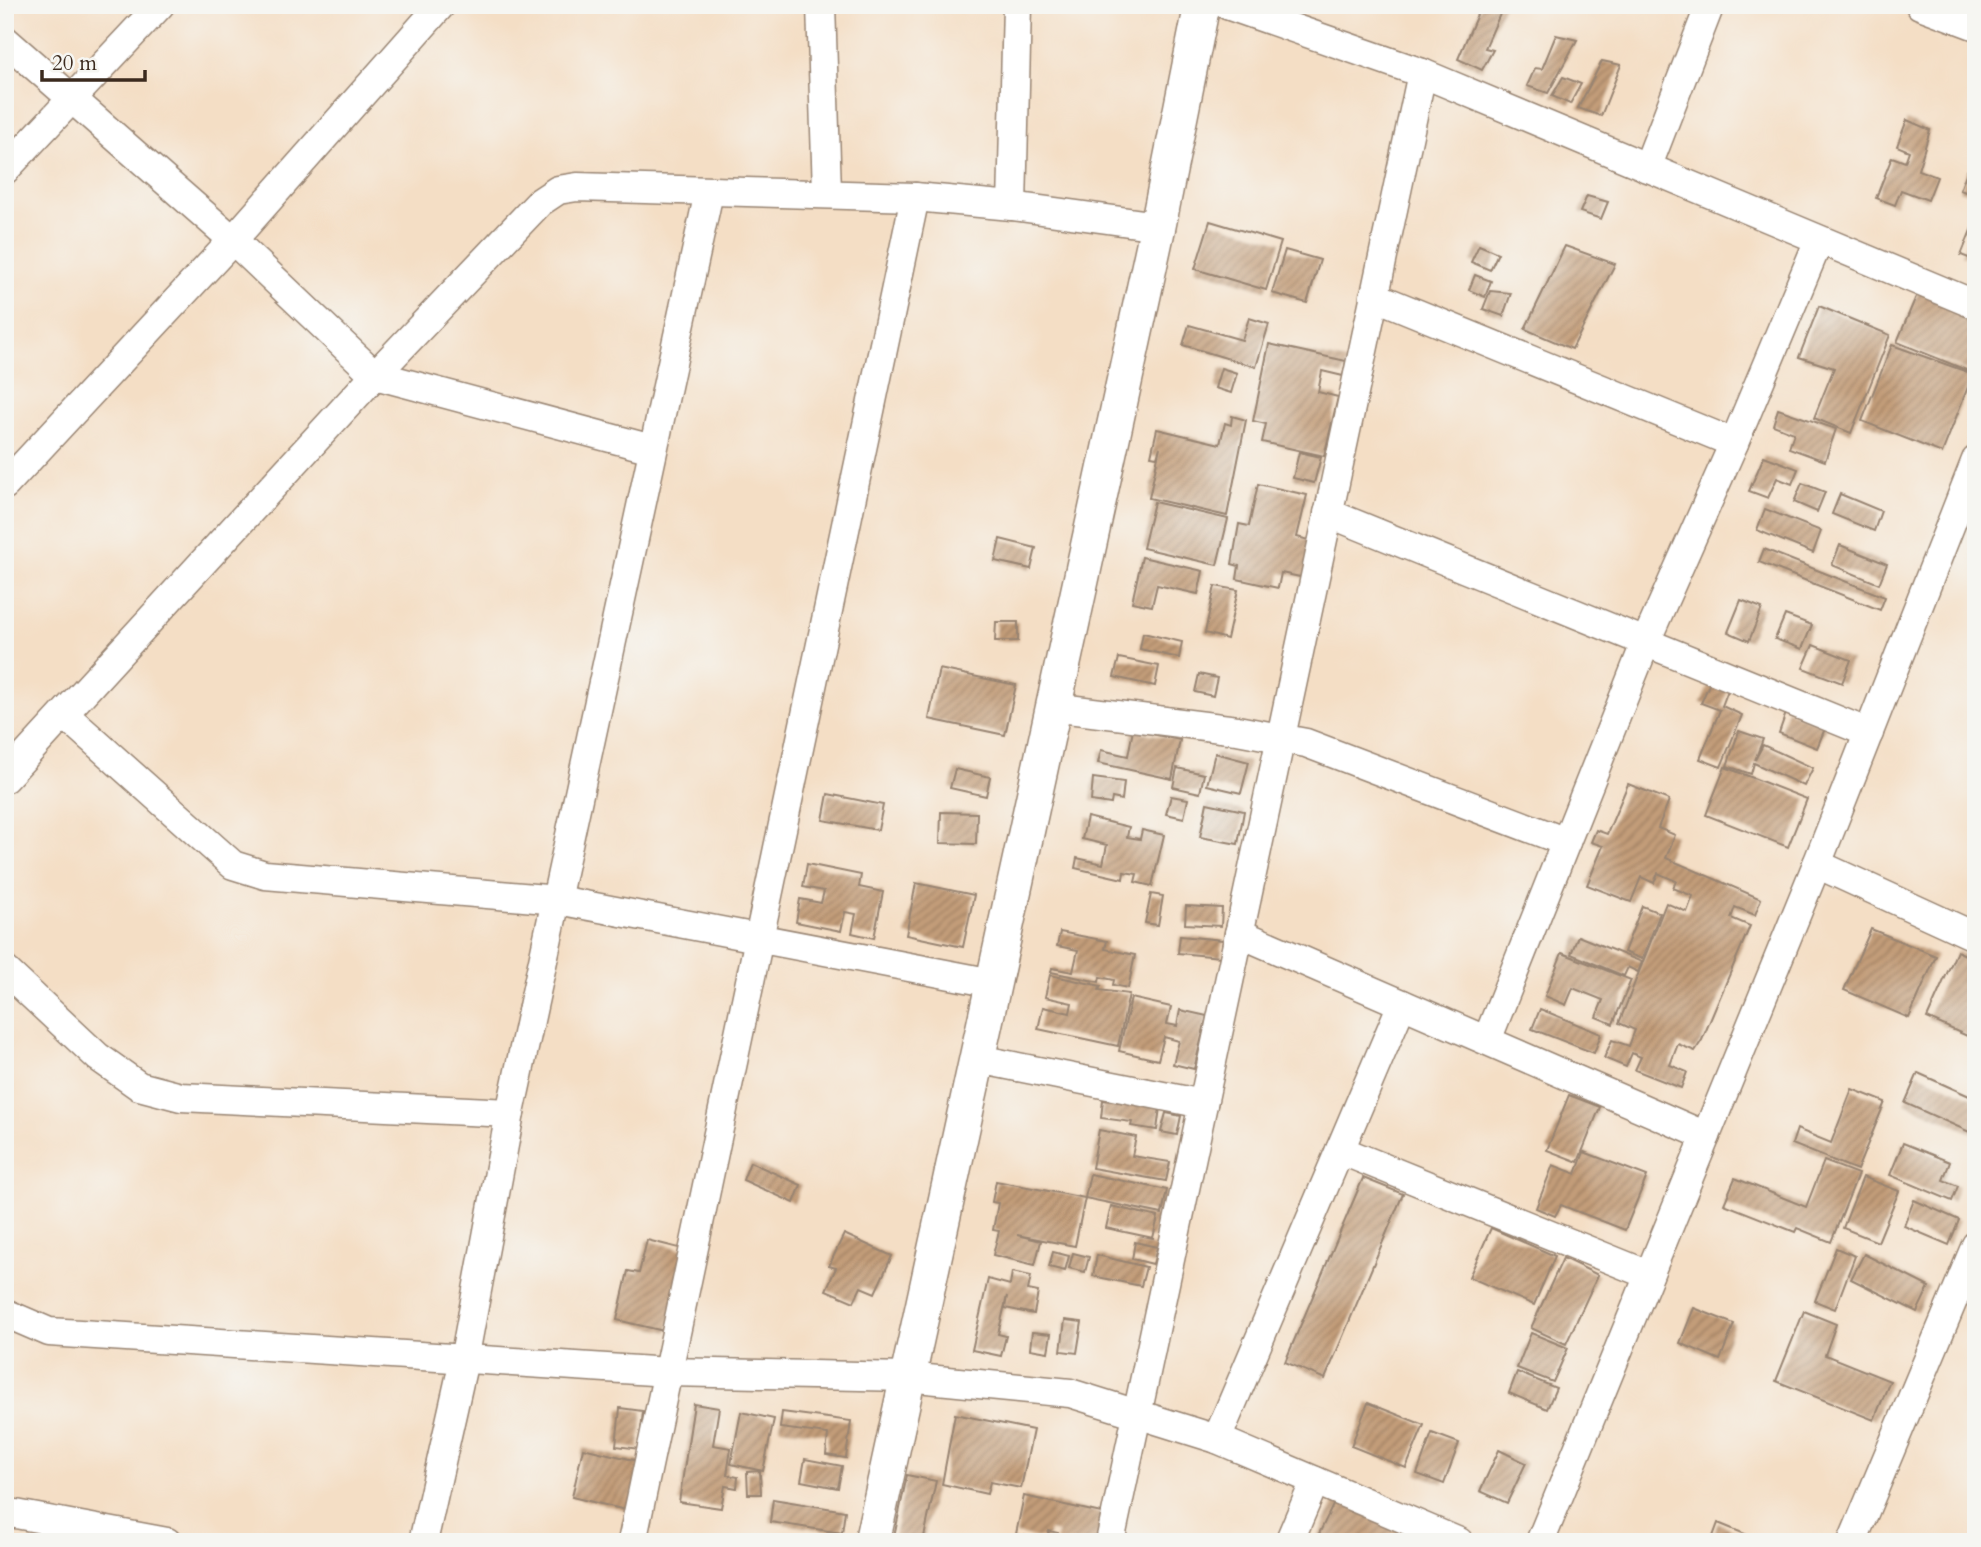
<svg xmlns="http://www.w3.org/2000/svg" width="1981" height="1547" viewBox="0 0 1981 1547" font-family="Cardo,serif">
  <defs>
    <pattern id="building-hatch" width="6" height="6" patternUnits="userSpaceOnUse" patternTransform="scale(1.75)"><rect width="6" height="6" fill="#c39d79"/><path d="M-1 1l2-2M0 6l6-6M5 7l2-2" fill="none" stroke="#a08063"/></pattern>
  </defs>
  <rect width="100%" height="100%" fill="#f6f6f2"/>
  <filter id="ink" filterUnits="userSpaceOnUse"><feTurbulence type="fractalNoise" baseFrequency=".0143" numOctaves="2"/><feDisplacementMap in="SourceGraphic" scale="14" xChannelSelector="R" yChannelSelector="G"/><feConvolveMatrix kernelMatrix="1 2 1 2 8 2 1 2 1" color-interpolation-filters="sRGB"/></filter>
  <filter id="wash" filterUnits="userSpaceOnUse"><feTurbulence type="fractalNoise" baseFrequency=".00686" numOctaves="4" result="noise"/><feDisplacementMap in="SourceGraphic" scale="28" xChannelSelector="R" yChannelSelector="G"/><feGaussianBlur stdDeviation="1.57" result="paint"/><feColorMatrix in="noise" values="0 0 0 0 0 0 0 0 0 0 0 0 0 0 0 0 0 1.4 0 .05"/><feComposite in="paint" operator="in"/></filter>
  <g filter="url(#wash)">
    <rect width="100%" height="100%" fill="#f4dec5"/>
    <g id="blocks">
      <!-- building -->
      <g fill="url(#building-hatch)">
        <path d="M 1481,5 L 1504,5 L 1485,48 L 1493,50 L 1482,70 L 1458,59 Z"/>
        <path d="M 1556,35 L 1577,40 L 1548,93 L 1527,86 L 1535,68 L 1542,69 Z"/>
        <path d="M 1602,61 L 1621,65 L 1601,116 L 1578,108 Z"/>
        <path d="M 1563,77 L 1581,84 L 1570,104 L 1552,96 Z"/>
        <path d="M 1907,120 L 1930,130 L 1918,170 L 1937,177 L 1928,200 L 1901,190 L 1895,205 L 1876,198 L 1892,157 L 1905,162 L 1909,151 L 1897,146 Z"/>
        <path d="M 1968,169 L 1976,172 L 1976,196 L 1960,190 Z"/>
        <path d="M 1587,196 L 1608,202 L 1601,219 L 1580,212 Z"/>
        <path d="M 1976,218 L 1976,261 L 1961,255 Z"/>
        <path d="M 1210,221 L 1281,242 L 1266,290 L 1195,269 Z"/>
        <path d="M 1479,245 L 1498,253 L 1490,270 L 1471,262 Z"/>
        <path d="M 1565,246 L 1615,264 L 1572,349 L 1525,329 Z"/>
        <path d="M 1285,250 L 1320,260 L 1307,303 L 1272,293 Z"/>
        <path d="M 1475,275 L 1491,281 L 1485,297 L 1469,290 Z"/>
        <path d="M 1920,287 L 1976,309 L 1976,374 L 1897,342 Z"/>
        <path d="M 1490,291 L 1511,293 L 1503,316 L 1483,309 Z"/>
        <path d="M 1819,306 L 1890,335 L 1851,433 L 1814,418 L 1834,368 L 1799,357 Z"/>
        <path d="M 1249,318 L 1269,324 L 1256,367 L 1183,345 L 1189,325 L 1242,340 Z"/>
        <path d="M 1269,344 L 1346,361 L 1343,376 L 1322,371 L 1318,392 L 1338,397 L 1324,456 L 1262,442 L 1266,424 L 1253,421 Z"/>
        <path d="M 1892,345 L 1973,374 L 1942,453 L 1862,421 Z"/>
        <path d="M 1221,368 L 1237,373 L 1231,393 L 1215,388 Z"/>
        <path d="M 1778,409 L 1836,429 L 1825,461 L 1789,448 L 1794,433 L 1773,425 Z"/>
        <path d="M 1232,416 L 1246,420 L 1227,516 L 1149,498 L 1160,447 L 1157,457 L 1151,456 L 1157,429 L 1220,444 L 1225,423 L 1231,425 Z"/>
        <path d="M 1299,452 L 1321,457 L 1314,483 L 1293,478 Z"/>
        <path d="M 1764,456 L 1798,469 L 1792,484 L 1777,478 L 1768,498 L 1749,491 Z"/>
        <path d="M 1802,483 L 1825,492 L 1817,512 L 1794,502 Z"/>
        <path d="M 1258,484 L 1307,495 L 1297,537 L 1313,541 L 1305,578 L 1281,573 L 1278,588 L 1237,579 L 1239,566 L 1232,564 L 1239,524 L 1249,526 Z"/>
        <path d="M 1840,494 L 1881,511 L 1874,531 L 1832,514 Z"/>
        <path d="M 1154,502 L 1228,519 L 1217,565 L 1143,548 Z"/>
        <path d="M 1765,509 L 1821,531 L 1813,553 L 1757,530 Z"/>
        <path d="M 1000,539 L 1036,548 L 1031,569 L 995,561 Z"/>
        <path d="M 1840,545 L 1887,564 L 1879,584 L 1832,565 Z"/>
        <path d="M 1764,549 L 1885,597 L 1880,610 L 1759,562 Z"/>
        <path d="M 1142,557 L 1203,571 L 1198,594 L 1157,585 L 1152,606 L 1132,602 Z"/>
        <path d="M 1215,586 L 1238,590 L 1227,639 L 1205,633 Z"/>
        <path d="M 1741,600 L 1762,608 L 1749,641 L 1728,632 Z"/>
        <path d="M 1785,615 L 1812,625 L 1802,649 L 1775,639 Z"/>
        <path d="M 996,622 L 1018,622 L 1018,641 L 995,641 Z"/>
        <path d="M 1143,633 L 1182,642 L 1179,658 L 1140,649 Z"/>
        <path d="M 1813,645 L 1851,660 L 1842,683 L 1803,668 Z"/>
        <path d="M 1119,658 L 1159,666 L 1155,686 L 1114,677 Z"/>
        <path d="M 939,669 L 1016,685 L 1005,735 L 929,719 Z"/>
        <path d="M 1199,674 L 1217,678 L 1213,696 L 1195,692 Z"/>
        <path d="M 1710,682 L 1728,690 L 1722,706 L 1742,715 L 1721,767 L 1700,759 L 1720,710 L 1701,703 Z"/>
        <path d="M 1787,710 L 1826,726 L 1817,748 L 1779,733 Z"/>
        <path d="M 1133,730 L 1180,740 L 1172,779 L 1098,763 L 1101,750 L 1128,756 Z"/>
        <path d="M 1739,731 L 1763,739 L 1755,760 L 1763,745 L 1813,768 L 1804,786 L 1754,763 L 1751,774 L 1727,766 Z"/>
        <path d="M 1215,753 L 1249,762 L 1241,793 L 1207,785 Z"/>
        <path d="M 1725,767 L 1807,799 L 1788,847 L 1706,815 Z"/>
        <path d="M 1177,768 L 1204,774 L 1200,793 L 1173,787 Z"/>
        <path d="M 955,769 L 990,777 L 986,796 L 950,788 Z"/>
        <path d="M 1093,778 L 1124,782 L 1122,800 L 1112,798 L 1111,804 L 1091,801 Z"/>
        <path d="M 1628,784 L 1669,800 L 1658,828 L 1675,835 L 1666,858 L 1761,899 L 1755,915 L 1735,907 L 1731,918 L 1750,926 L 1702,1040 L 1695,1051 L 1678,1044 L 1670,1065 L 1687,1072 L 1681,1088 L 1635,1070 L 1641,1057 L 1632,1053 L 1626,1067 L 1604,1058 L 1612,1040 L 1629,1046 L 1635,1030 L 1619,1023 L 1666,903 L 1687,912 L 1693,896 L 1673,888 L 1676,881 L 1658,873 L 1654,883 L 1641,877 L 1631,902 L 1587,885 L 1603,846 L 1591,842 L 1596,830 L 1607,834 Z"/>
        <path d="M 828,794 L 883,805 L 878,830 L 823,820 Z"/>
        <path d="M 1171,796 L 1188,799 L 1184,818 L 1166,814 Z"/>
        <path d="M 1207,803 L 1244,811 L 1238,844 L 1200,837 Z"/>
        <path d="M 941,812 L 977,813 L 976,844 L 940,843 Z"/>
        <path d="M 1087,817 L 1129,827 L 1127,837 L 1140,839 L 1142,830 L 1164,835 L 1152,886 L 1135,882 L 1137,874 L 1124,872 L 1123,879 L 1075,868 L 1077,858 L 1103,864 L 1107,845 L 1082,839 Z"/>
        <path d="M 807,864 L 861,875 L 859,887 L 883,892 L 874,938 L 852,933 L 856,914 L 845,912 L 841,931 L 796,922 L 800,899 L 821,903 L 824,891 L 803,887 Z"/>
        <path d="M 916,883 L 974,895 L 963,947 L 906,935 Z"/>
        <path d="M 1151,894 L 1163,896 L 1158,925 L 1145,923 Z"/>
        <path d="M 1186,906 L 1222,908 L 1221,926 L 1185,924 Z"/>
        <path d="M 1642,906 L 1660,913 L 1642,959 L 1624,952 Z"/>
        <path d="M 1871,929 L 1936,956 L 1909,1018 L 1844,990 Z"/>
        <path d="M 1060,932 L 1107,941 L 1105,949 L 1135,955 L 1128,988 L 1113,985 L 1114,980 L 1100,977 L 1099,982 L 1051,972 L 1052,968 L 1073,972 L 1078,950 L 1057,946 Z"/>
        <path d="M 1180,936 L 1223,940 L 1221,957 L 1178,953 Z"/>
        <path d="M 1578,936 L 1642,962 L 1638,972 L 1628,967 L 1624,976 L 1571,954 Z"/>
        <path d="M 1957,951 L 1976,960 L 1976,1040 L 1927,1018 Z"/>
        <path d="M 1562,953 L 1631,980 L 1613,1024 L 1596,1017 L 1603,1000 L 1573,988 L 1566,1005 L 1545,996 Z"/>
        <path d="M 1050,975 L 1101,986 L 1099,990 L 1129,994 L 1118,1046 L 1038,1029 L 1043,1007 L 1070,1013 L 1072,1003 L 1045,997 Z"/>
        <path d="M 1131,998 L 1171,1007 L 1167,1024 L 1177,1026 L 1180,1010 L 1207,1016 L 1194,1069 L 1173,1064 L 1179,1041 L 1164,1037 L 1158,1060 L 1119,1051 Z"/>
        <path d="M 1540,1009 L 1601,1034 L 1594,1053 L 1532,1029 Z"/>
        <path d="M 1918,1073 L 1976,1099 L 1976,1135 L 1905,1103 Z"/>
        <path d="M 1852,1089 L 1885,1102 L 1857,1170 L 1792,1144 L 1797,1129 L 1831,1143 Z"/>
        <path d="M 1569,1095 L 1600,1107 L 1578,1162 L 1547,1150 Z"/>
        <path d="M 1103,1100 L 1160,1107 L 1157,1130 L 1131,1126 L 1132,1122 L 1101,1118 Z"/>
        <path d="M 1166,1113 L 1181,1116 L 1177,1135 L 1161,1132 Z"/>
        <path d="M 1099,1130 L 1136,1137 L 1132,1156 L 1170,1162 L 1166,1181 L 1092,1168 Z"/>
        <path d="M 1903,1143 L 1950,1162 L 1943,1180 L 1958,1186 L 1952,1201 L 1890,1175 Z"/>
        <path d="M 1584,1152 L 1647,1176 L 1625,1230 L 1561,1205 L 1555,1216 L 1536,1208 L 1553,1165 L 1576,1174 Z"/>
        <path d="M 1824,1161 L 1858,1174 L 1831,1242 L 1797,1228 L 1795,1232 L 1724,1204 L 1735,1178 L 1806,1207 Z"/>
        <path d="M 750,1162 L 801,1185 L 794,1203 L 743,1180 Z"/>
        <path d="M 1090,1174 L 1167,1190 L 1162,1214 L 1085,1198 Z"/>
        <path d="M 1863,1177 L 1899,1191 L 1878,1242 L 1843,1228 Z"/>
        <path d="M 1363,1178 L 1403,1194 L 1325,1379 L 1285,1362 Z"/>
        <path d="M 996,1181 L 1085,1198 L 1075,1246 L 1017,1235 L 1041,1241 L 1035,1265 L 993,1255 L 999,1231 L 993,1230 L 998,1203 L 992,1202 Z"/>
        <path d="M 1914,1200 L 1959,1220 L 1949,1245 L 1904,1226 Z"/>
        <path d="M 1111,1206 L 1158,1217 L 1153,1238 L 1106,1228 Z"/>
        <path d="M 1491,1228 L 1555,1256 L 1534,1305 L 1469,1277 Z"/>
        <path d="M 844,1234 L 892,1256 L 875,1293 L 861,1287 L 854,1302 L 826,1290 L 836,1268 L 829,1266 Z"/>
        <path d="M 647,1240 L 687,1250 L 668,1332 L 617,1320 L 628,1271 L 639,1273 Z"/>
        <path d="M 1135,1242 L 1157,1247 L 1153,1264 L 1132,1259 Z"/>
        <path d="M 1836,1248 L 1855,1256 L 1835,1309 L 1815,1301 Z"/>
        <path d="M 1053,1252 L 1069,1256 L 1065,1271 L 1049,1267 Z"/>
        <path d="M 1073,1253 L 1089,1257 L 1085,1272 L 1069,1268 Z"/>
        <path d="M 1864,1254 L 1929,1287 L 1917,1312 L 1851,1279 Z"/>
        <path d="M 1097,1255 L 1146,1267 L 1141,1286 L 1093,1276 Z"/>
        <path d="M 1563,1258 L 1598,1275 L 1566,1344 L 1531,1328 Z"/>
        <path d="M 1012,1272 L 1031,1276 L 1028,1290 L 1038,1292 L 1034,1314 L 1005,1308 L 1007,1296 L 998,1334 L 1006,1336 L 1001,1356 L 972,1350 L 988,1279 L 1010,1285 Z"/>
        <path d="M 1694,1308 L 1734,1324 L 1720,1360 L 1680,1343 Z"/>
        <path d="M 1804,1311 L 1836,1324 L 1825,1355 L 1890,1381 L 1874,1420 L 1776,1381 Z"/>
        <path d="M 1065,1320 L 1082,1322 L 1077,1353 L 1061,1351 Z"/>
        <path d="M 1032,1332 L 1051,1334 L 1048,1352 L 1030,1349 Z"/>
        <path d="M 1531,1333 L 1568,1348 L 1553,1382 L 1517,1368 Z"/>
        <path d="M 1517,1372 L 1556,1388 L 1547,1409 L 1509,1393 Z"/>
        <path d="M 1368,1403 L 1424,1425 L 1406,1468 L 1351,1446 Z"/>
        <path d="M 694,1404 L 719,1408 L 713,1445 L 731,1448 L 727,1475 L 738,1477 L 737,1488 L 725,1486 L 721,1508 L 679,1502 Z"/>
        <path d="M 620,1408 L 643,1411 L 639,1449 L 616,1446 Z"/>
        <path d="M 741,1412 L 774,1419 L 763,1471 L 731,1464 Z"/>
        <path d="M 782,1412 L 851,1421 L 846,1458 L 826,1455 L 828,1434 L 780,1428 Z"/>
        <path d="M 955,1414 L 1033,1430 L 1021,1488 L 990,1482 L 987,1494 L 942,1484 Z"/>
        <path d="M 1432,1433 L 1459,1443 L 1444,1484 L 1417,1474 Z"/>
        <path d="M 583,1448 L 642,1462 L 630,1511 L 572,1497 Z"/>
        <path d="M 1499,1450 L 1526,1463 L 1507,1503 L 1480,1491 Z"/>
        <path d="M 805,1459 L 842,1466 L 838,1488 L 801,1481 Z"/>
        <path d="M 760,1471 L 761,1494 L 748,1494 L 747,1472 Z"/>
        <path d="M 907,1475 L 936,1481 L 923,1542 L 893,1542 Z"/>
        <path d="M 1024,1496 L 1106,1514 L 1100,1542 L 1056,1542 L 1058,1533 L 1049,1531 L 1047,1540 L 1016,1534 Z"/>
        <path d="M 773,1499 L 845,1511 L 842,1533 L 770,1522 Z"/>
        <path d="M 1336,1499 L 1415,1536 L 1413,1542 L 1315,1542 Z"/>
        <path d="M 1718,1523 L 1750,1536 L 1748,1542 L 1711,1542 Z"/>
      </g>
    </g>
  </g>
  <g filter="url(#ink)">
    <use href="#blocks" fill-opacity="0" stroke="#988472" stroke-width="2"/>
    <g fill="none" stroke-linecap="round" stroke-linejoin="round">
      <defs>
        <g id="minor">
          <path d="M 821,5 L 827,192"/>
          <path d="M 1227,5 L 1422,73 L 1976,305"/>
          <path d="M 1920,5 L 1976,26"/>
          <path d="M 5,40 L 233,240 L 375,375 L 652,449"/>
          <path d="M 1647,168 L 1710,5"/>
          <path d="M 5,170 L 160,5"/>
          <path d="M 1012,206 L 1017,5"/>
          <path d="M 1374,296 L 1734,443"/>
          <path d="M 5,485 L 233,240 L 441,5"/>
          <path d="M 1328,513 L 1869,733"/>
          <path d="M 1052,707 L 1237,730 L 1306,743 L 1566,842"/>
          <path d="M 65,715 L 233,865 L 265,875 L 558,900 L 993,983"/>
          <path d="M 5,778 L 375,375 L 540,202 L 558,190 L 577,187 L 915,197 L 1012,206 L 1158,226"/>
          <path d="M 1817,864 L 1976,937"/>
          <path d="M 1239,933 L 1706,1136"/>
          <path d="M 5,970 L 98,1057 L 139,1086 L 181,1097 L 510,1113"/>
          <path d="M 1487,1040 L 1647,639 L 1734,443 L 1819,240"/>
          <path d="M 978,1059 L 1203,1104"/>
          <path d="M 1340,1150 L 1649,1275"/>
          <path d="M 5,1313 L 49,1332 L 668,1372 L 907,1377 L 1070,1393 L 1217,1439 L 1459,1542"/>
          <path d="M 1217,1439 L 1402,1004"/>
          <path d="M 5,1512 L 167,1542"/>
          <path d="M 423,1542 L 464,1360 L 510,1113 L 709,192"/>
          <path d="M 632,1542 L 915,197"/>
          <path d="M 1110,1542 L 1422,73"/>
          <path d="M 1289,1542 L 1315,1481"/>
          <path d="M 1540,1542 L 1817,864 L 1976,460"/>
          <path d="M 1852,1542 L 1976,1245"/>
        </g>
        <path id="tertiary" d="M 872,1542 L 1158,226 L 1202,5"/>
      </defs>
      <!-- minor casing -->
      <use href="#minor" stroke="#988472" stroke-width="31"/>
      <!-- tertiary casing -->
      <use href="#tertiary" stroke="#988472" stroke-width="38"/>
      <!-- minor -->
      <use href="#minor" stroke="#fff" stroke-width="28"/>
      <!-- tertiary -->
      <use href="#tertiary" stroke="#fff" stroke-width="35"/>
    </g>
  </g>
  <!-- margin -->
  <rect width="1981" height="1547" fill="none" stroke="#f6f6f2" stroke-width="28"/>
  <!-- scale -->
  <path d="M42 70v10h103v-10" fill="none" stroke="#3b2a1e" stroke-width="3.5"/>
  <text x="52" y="70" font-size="21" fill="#3b2a1e" stroke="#f6f6f2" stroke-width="5" paint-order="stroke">20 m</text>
</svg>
